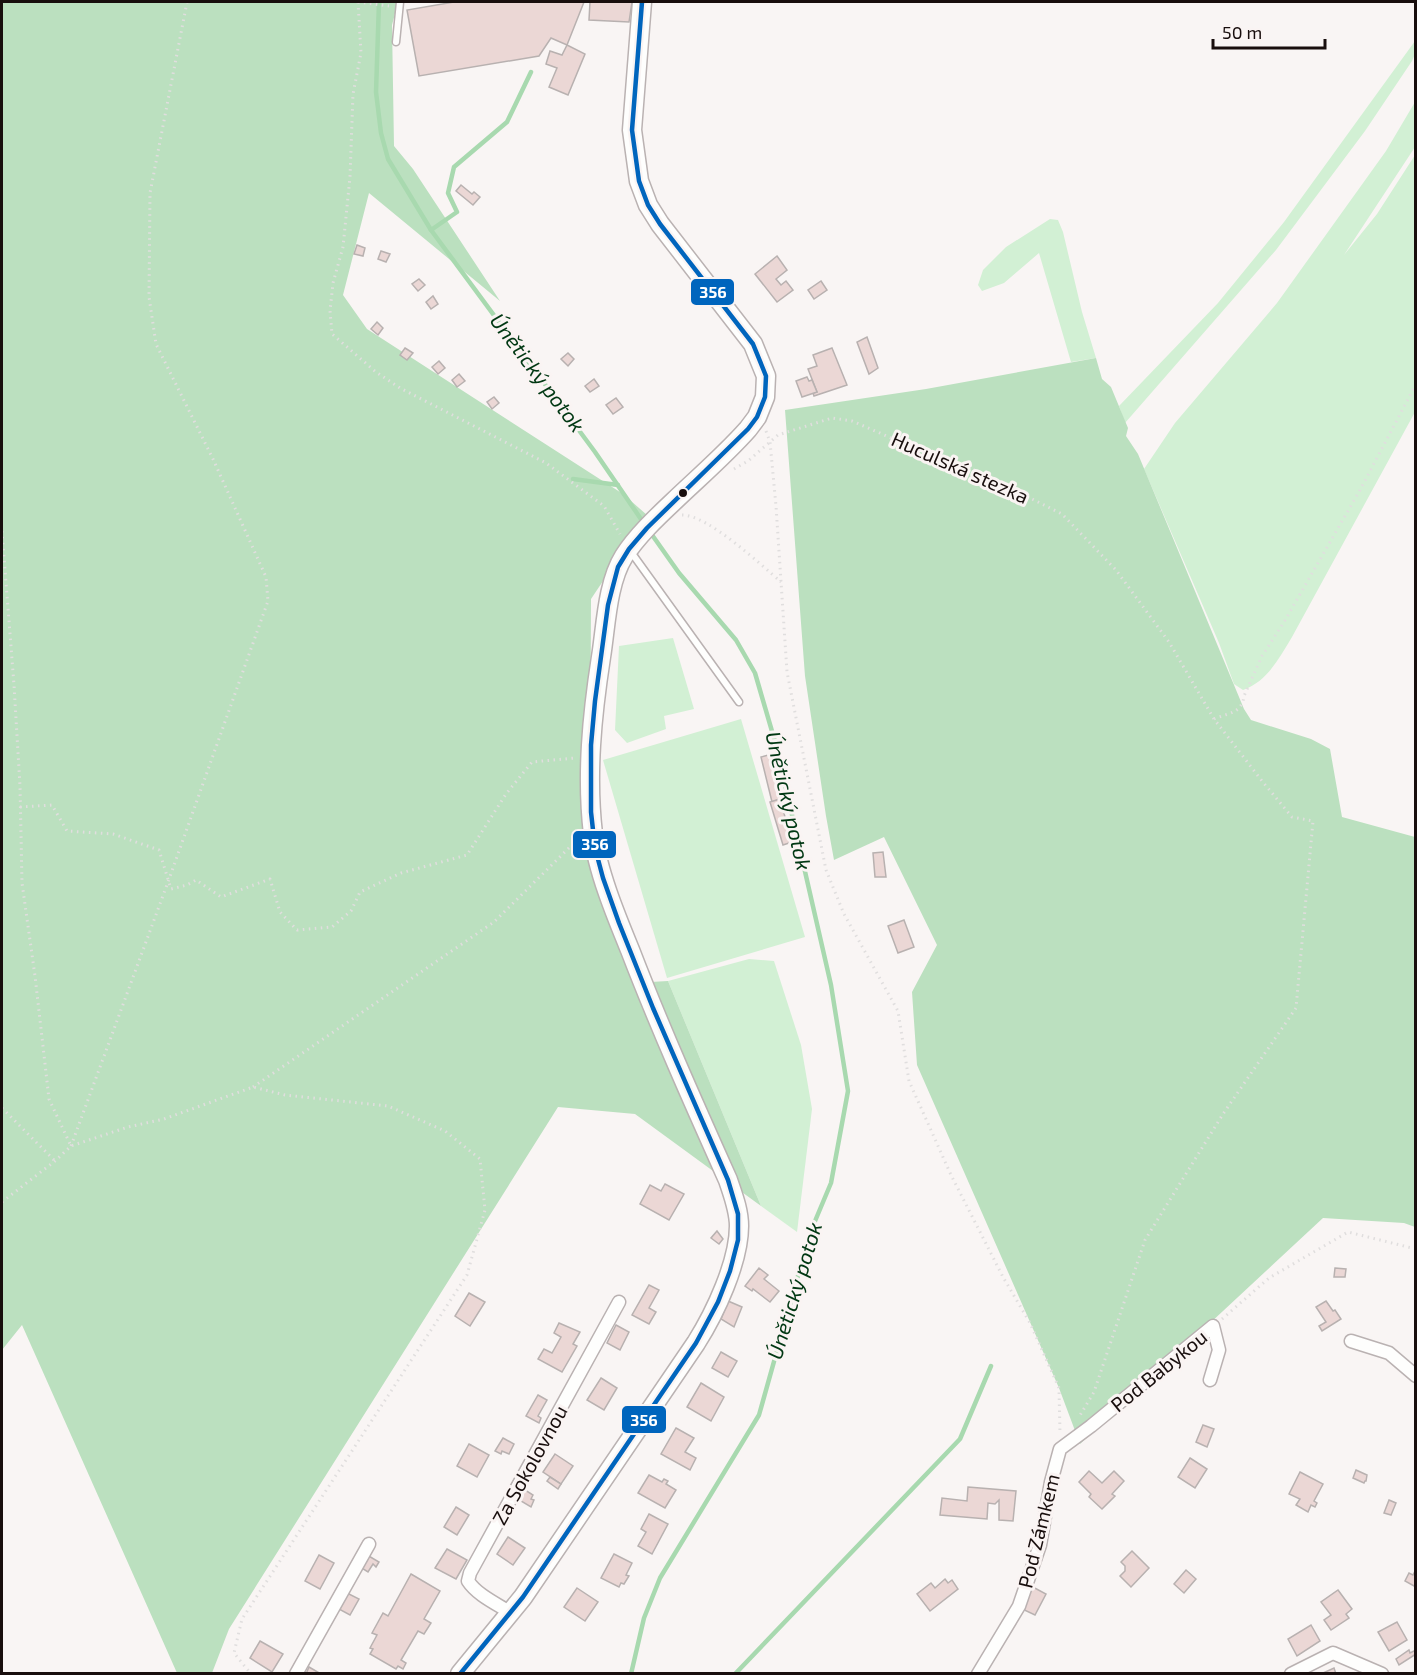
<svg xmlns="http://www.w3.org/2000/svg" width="1417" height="1675" viewBox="0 0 1417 1675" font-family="'Exo 2',sans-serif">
  <rect width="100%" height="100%" fill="#f9f5f4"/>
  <!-- green -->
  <g fill="#d2f0d4">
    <path d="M 1415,41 L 1415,54 L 1412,61 L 1365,131 L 1276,250 L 1125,423 L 1119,406 L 1218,303 L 1284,222 Z"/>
    <path d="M 1415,102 L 1415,147 L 1344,255 L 1377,214 L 1415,155 L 1415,412 L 1292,637 C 1279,658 1268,681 1243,690 L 1234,684 L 1219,643 L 1144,469 L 1175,423 L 1277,303 L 1386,151 Z"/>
    <path d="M 1050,219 L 1058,220 L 1063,232 L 1082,312 L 1096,358 L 1071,362 L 1039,253 L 1004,283 L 982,291 L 978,285 L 983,270 L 1006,247 Z"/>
    <path d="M 673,638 L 694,709 L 664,716 L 666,729 L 627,743 L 615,730 L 619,646 Z"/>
    <path d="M 741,719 L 805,937 L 667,978 L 603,760 Z"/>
    <path d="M 749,959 L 774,961 L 801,1045 L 812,1109 L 797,1232 L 761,1206 L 668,981 Z"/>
  </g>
  <!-- forest -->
  <g fill="#bbe0bf">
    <path d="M 2,2 L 398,2 L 392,25 L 394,146 L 413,169 L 500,301 L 369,193 L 343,295 L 367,329 L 623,494 L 647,515 L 591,599 L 590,812 L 633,983 L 668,981 L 761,1206 L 635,1114 L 558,1107 L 229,1629 L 212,1673 L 177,1673 L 22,1325 L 2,1350 Z"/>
    <path d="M 1096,358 L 1102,379 L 1111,387 L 1128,428 L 1126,436 L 1138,454 L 1244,709 L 1251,720 L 1311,739 L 1330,749 L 1342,817 L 1415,837 L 1415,1227 L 1404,1223 L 1323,1218 L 1080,1444 L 1059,1388 L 917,1065 L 912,992 L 937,945 L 884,837 L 834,860 L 826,816 L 805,676 L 785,410 L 926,389 Z"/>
  </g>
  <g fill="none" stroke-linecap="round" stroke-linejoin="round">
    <!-- stream -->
    <g stroke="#a8d9af" stroke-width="4.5">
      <path d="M 379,2 L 376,92 L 381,133 L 388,159 L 431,230 L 595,452 L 645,525"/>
      <path d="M 431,230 L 457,212 L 448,193 L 454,167 L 507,122 L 531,72"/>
      <path d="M 573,479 L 618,485"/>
      <path d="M 631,1674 L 644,1618 L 660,1578 L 759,1415 L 810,1233 L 831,1183 L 848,1091 L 831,985 L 776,745 L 755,673 L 736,640 L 679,573 L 650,532"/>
      <path d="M 735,1674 L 960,1439 L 991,1366"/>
    </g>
  </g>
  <!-- building -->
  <g fill="#ebd7d5" stroke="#b8b1b0" stroke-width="1.5">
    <path d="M 454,2 L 584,2 L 567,45 L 551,38 L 539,56 L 419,76 L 407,10 Z"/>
    <path d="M 590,2 L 632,2 L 629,22 L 589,20 Z"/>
    <path d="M 567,45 L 585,54 L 568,95 L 549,87 L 557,68 L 546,64 L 550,51 L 562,55 Z"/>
    <path d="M 461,185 L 472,194 L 474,192 L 480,197 L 473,205 L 456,191 Z"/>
    <path d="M 357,245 L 365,248 L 363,256 L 354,254 Z"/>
    <path d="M 381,251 L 390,254 L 386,262 L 378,259 Z"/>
    <path d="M 777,256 L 787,270 L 776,279 L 781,285 L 786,281 L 793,290 L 777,302 L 755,274 Z"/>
    <path d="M 419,279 L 425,285 L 418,291 L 412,284 Z"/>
    <path d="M 821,281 L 827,290 L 814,299 L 808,290 Z"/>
    <path d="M 433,296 L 438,304 L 431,309 L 426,302 Z"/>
    <path d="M 377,322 L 383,328 L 378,335 L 371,329 Z"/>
    <path d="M 867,337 L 878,368 L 869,374 L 857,342 Z"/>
    <path d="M 405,348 L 413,353 L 407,360 L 400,355 Z"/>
    <path d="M 832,348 L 847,385 L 814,396 L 813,393 L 817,392 L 808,369 L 817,366 L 813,355 Z"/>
    <path d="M 568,353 L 574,359 L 568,366 L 561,359 Z"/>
    <path d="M 439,361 L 445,368 L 438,374 L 432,367 Z"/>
    <path d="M 459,374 L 465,381 L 457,387 L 452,380 Z"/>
    <path d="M 807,377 L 809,381 L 812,380 L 817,392 L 802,397 L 796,381 Z"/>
    <path d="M 594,379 L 599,386 L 590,392 L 585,386 Z"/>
    <path d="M 494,397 L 499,403 L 492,409 L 487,402 Z"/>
    <path d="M 616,398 L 623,407 L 613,414 L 606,405 Z"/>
    <path d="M 772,754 L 781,792 L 778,793 L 780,799 L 772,802 L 761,757 Z"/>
    <path d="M 780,799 L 792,842 L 783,845 L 770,802 Z"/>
    <path d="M 883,852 L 886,877 L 875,877 L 873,853 Z"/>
    <path d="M 904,920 L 914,947 L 898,953 L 888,926 Z"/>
    <path d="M 665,1184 L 684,1194 L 669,1220 L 640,1204 L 650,1185 L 661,1191 Z"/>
    <path d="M 717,1231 L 723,1239 L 719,1244 L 711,1238 Z"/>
    <path d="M 759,1268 L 768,1275 L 764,1279 L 779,1291 L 770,1302 L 753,1289 L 752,1291 L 745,1286 Z"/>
    <path d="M 1335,1268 L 1346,1269 L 1345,1277 L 1334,1277 Z"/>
    <path d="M 649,1285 L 659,1290 L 649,1308 L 656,1312 L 649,1324 L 632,1315 Z"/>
    <path d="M 469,1293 L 485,1302 L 470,1326 L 455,1316 Z"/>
    <path d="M 728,1301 L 742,1307 L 734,1327 L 721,1319 Z"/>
    <path d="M 1326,1301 L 1333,1311 L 1335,1310 L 1341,1319 L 1322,1331 L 1319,1326 L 1326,1322 L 1316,1307 Z"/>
    <path d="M 559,1323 L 580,1332 L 573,1344 L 577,1346 L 562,1372 L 538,1359 L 544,1349 L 552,1353 L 561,1337 L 554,1333 Z"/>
    <path d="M 616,1325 L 629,1332 L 620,1350 L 607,1343 Z"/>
    <path d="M 721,1352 L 737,1361 L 728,1377 L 712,1368 Z"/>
    <path d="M 601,1378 L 617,1388 L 604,1410 L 587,1400 Z"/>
    <path d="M 701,1383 L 724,1397 L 711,1421 L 687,1407 Z"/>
    <path d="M 538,1395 L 547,1400 L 538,1416 L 541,1418 L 539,1423 L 526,1416 Z"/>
    <path d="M 1203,1425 L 1214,1429 L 1207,1447 L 1196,1442 Z"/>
    <path d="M 676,1428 L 694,1438 L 685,1452 L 696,1458 L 690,1470 L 661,1454 Z"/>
    <path d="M 503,1438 L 514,1444 L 509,1454 L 502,1451 L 501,1454 L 495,1451 Z"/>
    <path d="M 469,1444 L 489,1455 L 477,1477 L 457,1466 Z"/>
    <path d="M 555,1454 L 573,1466 L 561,1484 L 543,1472 Z"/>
    <path d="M 1190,1458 L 1207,1469 L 1195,1488 L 1178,1477 Z"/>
    <path d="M 1356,1470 L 1367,1475 L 1366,1481 L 1365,1481 L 1364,1483 L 1353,1478 Z"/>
    <path d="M 1089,1471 L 1102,1483 L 1114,1471 L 1124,1481 L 1112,1494 L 1115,1496 L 1102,1509 L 1089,1497 L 1091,1494 L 1079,1482 Z"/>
    <path d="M 1300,1472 L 1323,1484 L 1314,1501 L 1317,1503 L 1315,1507 L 1311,1505 L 1308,1512 L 1296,1505 L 1300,1499 L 1289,1494 Z"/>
    <path d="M 649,1475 L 662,1482 L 664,1479 L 668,1481 L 666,1484 L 676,1490 L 665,1508 L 638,1493 Z"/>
    <path d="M 550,1477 L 561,1484 L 558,1489 L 547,1481 Z"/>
    <path d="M 968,1487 L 1016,1491 L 1013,1521 L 999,1520 L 999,1500 L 995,1504 L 988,1503 L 987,1519 L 940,1515 L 942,1498 L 967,1501 Z"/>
    <path d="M 522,1488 L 533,1495 L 531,1499 L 534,1500 L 531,1507 L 516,1498 Z"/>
    <path d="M 1389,1500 L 1396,1503 L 1391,1515 L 1384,1513 Z"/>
    <path d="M 456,1507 L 469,1515 L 457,1535 L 444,1527 Z"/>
    <path d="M 649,1514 L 668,1524 L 652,1554 L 638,1546 L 646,1532 L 641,1529 Z"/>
    <path d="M 508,1537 L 525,1548 L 513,1565 L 497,1554 Z"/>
    <path d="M 447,1549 L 467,1560 L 456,1579 L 435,1568 Z"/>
    <path d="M 1132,1551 L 1149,1568 L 1131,1587 L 1120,1576 L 1125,1571 L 1125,1566 L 1121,1562 Z"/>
    <path d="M 614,1554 L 632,1563 L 626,1575 L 629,1576 L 624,1584 L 621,1583 L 619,1587 L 601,1578 Z"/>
    <path d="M 319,1555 L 334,1563 L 320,1589 L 305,1581 Z"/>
    <path d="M 367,1555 L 379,1562 L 376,1567 L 373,1564 L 368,1572 L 360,1567 Z"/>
    <path d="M 1416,1569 L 1416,1583 L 1414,1586 L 1405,1581 L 1409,1573 L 1413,1575 Z"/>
    <path d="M 1186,1570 L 1196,1579 L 1184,1593 L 1174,1584 Z"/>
    <path d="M 411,1574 L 440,1591 L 424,1619 L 431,1623 L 424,1634 L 418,1631 L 401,1660 L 406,1663 L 403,1669 L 398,1666 L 396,1669 L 370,1654 L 373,1649 L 370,1648 L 377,1635 L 372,1633 L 383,1613 L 388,1616 Z"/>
    <path d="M 945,1579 L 948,1583 L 952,1580 L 958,1589 L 930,1611 L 917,1594 L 931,1583 L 935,1588 Z"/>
    <path d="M 1031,1586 L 1046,1594 L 1035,1615 L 1020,1608 Z"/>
    <path d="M 577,1588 L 598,1602 L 585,1621 L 564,1607 Z"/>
    <path d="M 1338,1590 L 1352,1609 L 1346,1614 L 1349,1618 L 1331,1630 L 1324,1620 L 1331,1615 L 1321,1602 Z"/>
    <path d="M 345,1592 L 359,1599 L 350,1615 L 337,1608 Z"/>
    <path d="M 1397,1622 L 1407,1640 L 1389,1651 L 1378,1632 Z"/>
    <path d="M 1311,1625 L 1320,1641 L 1297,1656 L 1288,1639 Z"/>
    <path d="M 260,1641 L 283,1654 L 272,1672 L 250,1658 Z"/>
    <path d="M 1409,1650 L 1410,1653 L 1416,1650 L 1416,1654 L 1399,1665 L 1396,1659 Z"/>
    <path d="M 309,1667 L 321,1674 L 306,1674 Z"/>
    <path d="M 1334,1668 L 1336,1674 L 1321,1674 Z"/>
  </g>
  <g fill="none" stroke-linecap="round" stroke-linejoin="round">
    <defs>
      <g id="lane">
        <path d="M 396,42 L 400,2"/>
        <path d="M 631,552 L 739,702"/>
      </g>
      <g id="street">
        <path d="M 1351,1341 L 1389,1353 L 1416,1376"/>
        <path d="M 511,1613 C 497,1604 477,1595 468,1581 L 470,1573 L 619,1302"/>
        <path d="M 296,1674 L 369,1544"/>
        <path d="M 978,1674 L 1019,1606 L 1040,1545 L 1051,1482 L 1060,1449 L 1091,1426 L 1213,1326 L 1219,1350 L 1210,1380"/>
        <path d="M 1291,1674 L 1333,1653 L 1382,1674"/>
      </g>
      <path id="secondary" d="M 460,1674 L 523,1597 L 696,1343 C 715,1313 739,1262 739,1226 C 739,1210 733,1195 728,1180 C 694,1104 660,1028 630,950 C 616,916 597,870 593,834 C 586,775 592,715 601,657 C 606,626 607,583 624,556 C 637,536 656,518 673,502 C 698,478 725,455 748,429 L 757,417 L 765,397 L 766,376 L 753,344 L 660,224 L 648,205 L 639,181 L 632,130 L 642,2"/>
    </defs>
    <!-- lane casing -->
    <use href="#lane" stroke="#bab2b2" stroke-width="9"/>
    <!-- street casing -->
    <use href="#street" stroke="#bab2b2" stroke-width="15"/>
    <!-- secondary casing -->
    <use href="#secondary" stroke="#bab2b2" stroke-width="21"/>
    <!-- path -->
    <g stroke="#e0dede" stroke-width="3" stroke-dasharray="1.5 4.5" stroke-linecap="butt">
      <path d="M 358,2 L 361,53 L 353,94 L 350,177 L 343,247 L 333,283 L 330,311 L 332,334 L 376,372 L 400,388 L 546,463 L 604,506 L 620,534"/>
      <path d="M 358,2 L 389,6"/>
      <path d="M 766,431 L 770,442 L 776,506 L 787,672 L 826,870 L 844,914 L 898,1011 L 909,1081 L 951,1175 L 1003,1277 L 1030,1323 L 1059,1388 L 1060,1434"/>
      <path d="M 734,469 L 748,461 L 778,435 L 832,418 L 852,421 L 889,437 L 929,457 L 964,465 L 1062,514 L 1116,570 L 1169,642 L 1214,719 L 1262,781 L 1292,817 L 1313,821 L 1296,1008 L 1223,1114 L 1145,1240 L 1094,1392 L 1079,1417"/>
      <path d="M 682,515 C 708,515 760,564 781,582"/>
      <path d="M 2,531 L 14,685 L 20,786 L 22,883 L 35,976 L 49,1099 L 71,1146"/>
      <path d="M 1214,719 C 1227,713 1242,714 1244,696 L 1262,656 L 1284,622 L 1360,490 L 1416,384"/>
      <path d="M 20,807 L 52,805 L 67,831 L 113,834 L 159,850 L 171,889 L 187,885 L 196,880 L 221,897 L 270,879 L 280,912 L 297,930 L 332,927 L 351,911 L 360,892 L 401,873 L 467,855 L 506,794 L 532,762 L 575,758"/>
      <path d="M 253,1087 L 494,922 L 578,839"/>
      <path d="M 2,1108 L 55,1161"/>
      <path d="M 71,1146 L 168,882 L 268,601 L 266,577 L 213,459 L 156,344 L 149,297 L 150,193 L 187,2"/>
      <path d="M 2,1202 L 55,1161 L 71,1146 L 128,1127 L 164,1119 L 253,1087 L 285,1095 L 388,1106 L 445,1131 L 480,1159 L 485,1210 L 467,1275 L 242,1619 L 234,1653 L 251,1674"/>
      <path d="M 1222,1319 L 1269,1278 L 1348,1232 L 1416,1249"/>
    </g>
    <!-- lane -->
    <use href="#lane" stroke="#fefefd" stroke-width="6"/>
    <!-- street -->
    <use href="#street" stroke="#fefefd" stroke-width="12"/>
    <!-- secondary -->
    <use href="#secondary" stroke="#fefefd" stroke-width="18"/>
    <defs>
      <path id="bus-1" d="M 460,1674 L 523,1597 L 696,1343 L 718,1302 L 730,1271 L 738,1240 L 738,1214 L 728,1180 L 653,1008 L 619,923 L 603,878 L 595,848 L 591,812 L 591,745 L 595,701 L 608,605 L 618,567 L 629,549 L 647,528 L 748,429 L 757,417 L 765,397 L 766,376 L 753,344 L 660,224 L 648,205 L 639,181 L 632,130 L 642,2"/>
    </defs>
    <!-- bus-1 casing -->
    <use href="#bus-1" stroke="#faf4f3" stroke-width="9"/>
    <!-- bus-1 -->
    <use href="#bus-1" stroke="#0065bd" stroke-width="4.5"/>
  </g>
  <!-- markers -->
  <circle fill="#180e0d" stroke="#faf4f3" stroke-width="2" cx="683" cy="493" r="5"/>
  <g text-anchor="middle" stroke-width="6" stroke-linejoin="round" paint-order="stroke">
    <!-- street labels -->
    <g font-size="20" fill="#180e0d" stroke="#faf4f3">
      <text transform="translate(960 468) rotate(24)" y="7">Huculská stezka</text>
      <text transform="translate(1159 1371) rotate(-39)" y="7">Pod Babykou</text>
      <text transform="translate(530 1465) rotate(-61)" y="7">Za Sokolovnou</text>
      <text transform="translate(1039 1531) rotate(-76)" y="7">Pod Zámkem</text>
    </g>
    <!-- water labels -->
    <g font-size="21" font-style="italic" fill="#013813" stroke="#faf4f3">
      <text transform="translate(537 373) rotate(53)" y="7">Únětický potok</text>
      <text transform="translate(788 801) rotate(77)" y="7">Únětický potok</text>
      <text transform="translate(795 1291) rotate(-73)" y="7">Únětický potok</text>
    </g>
  </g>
  <g stroke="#faf4f3" stroke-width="2">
    <rect x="690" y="278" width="45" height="28" rx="6" fill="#0065bd"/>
    <rect x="572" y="830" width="45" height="29" rx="6" fill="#0065bd"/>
    <rect x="621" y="1405" width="46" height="29" rx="6" fill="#0065bd"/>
  </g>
  <g font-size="16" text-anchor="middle" font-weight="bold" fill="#fff">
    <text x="713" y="298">356</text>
    <text x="595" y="850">356</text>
    <text x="644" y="1426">356</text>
  </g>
  <!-- border -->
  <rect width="1417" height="1675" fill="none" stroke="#180e0d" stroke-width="6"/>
  <!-- scale -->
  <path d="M1213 39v9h112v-9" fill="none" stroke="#180e0d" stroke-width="3"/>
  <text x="1222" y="39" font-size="18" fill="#180e0d" stroke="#faf4f3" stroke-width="4.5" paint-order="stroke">50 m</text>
</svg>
